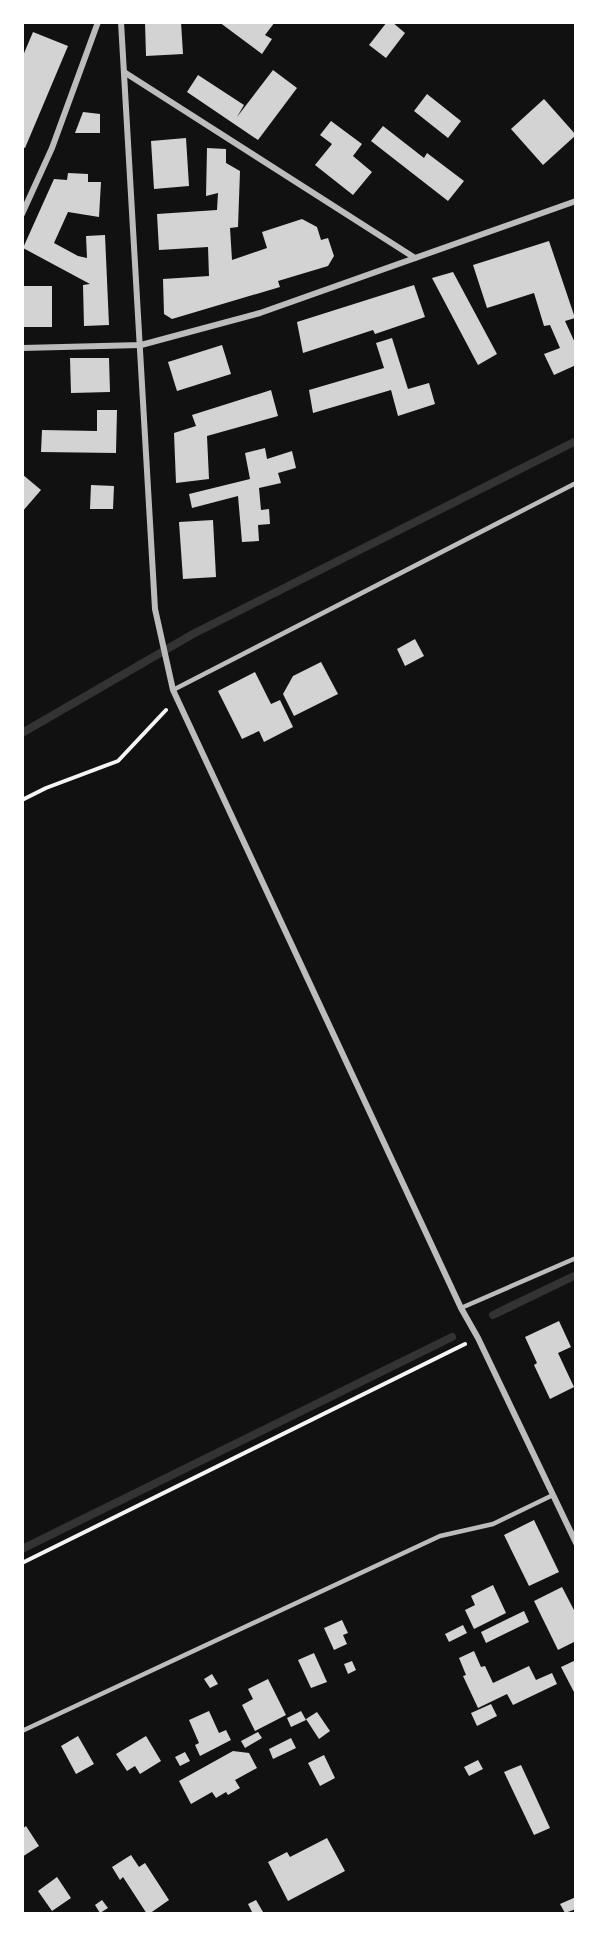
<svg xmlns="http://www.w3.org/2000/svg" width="598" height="1936" viewBox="0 0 598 1936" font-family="'Archivo Narrow',sans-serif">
  <rect width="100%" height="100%" fill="#111"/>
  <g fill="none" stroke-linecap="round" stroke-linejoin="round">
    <!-- stream -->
    <g stroke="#333" stroke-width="8">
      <path d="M 22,733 L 193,634 L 576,441"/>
      <path d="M 493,1315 L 576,1275"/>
      <path d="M 22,1549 L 452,1337"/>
    </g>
  </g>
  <!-- building -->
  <g fill="#d3d3d3">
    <path d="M 145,22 L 181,22 L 183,54 L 146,56 Z"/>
    <path d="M 219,22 L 275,22 L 265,35 L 272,39 L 262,54 Z"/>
    <path d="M 387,22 L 392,22 L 405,33 L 386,58 L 369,45 Z"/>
    <path d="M 33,32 L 68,46 L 25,148 L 22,147 L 22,58 Z"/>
    <path d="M 273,70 L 297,88 L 258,140 L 187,92 L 198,75 L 244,105 L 237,117 Z"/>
    <path d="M 427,94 L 461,121 L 448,138 L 414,111 Z"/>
    <path d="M 544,99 L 576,135 L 543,165 L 511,129 Z"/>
    <path d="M 83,112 L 100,114 L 100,133 L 75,133 Z"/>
    <path d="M 331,121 L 362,144 L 353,156 L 372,172 L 353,195 L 315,165 L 332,144 L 320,135 Z"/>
    <path d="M 383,126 L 424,158 L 427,153 L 464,181 L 448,201 L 371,141 Z"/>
    <path d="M 186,138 L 189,186 L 154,189 L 151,141 Z"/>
    <path d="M 207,148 L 226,149 L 226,163 L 240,171 L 238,227 L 230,228 L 232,260 L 267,248 L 262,232 L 302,219 L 317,227 L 321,240 L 328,238 L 334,256 L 328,266 L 278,281 L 280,287 L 172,319 L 164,314 L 163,279 L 209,276 L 208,247 L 159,250 L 157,214 L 217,210 L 218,193 L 206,196 Z"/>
    <path d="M 68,173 L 88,174 L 88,182 L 101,182 L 99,217 L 68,212 L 54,243 L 78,256 L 87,258 L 86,236 L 105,235 L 109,325 L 84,326 L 83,285 L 90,284 L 23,248 L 54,179 L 67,180 Z"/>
    <path d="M 549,241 L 575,318 L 565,321 L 576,345 L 576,365 L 554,375 L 544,354 L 560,348 L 550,325 L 544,326 L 534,293 L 487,308 L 473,265 Z"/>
    <path d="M 453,272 L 497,354 L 478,365 L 432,278 Z"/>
    <path d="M 414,285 L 425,317 L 375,334 L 373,330 L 303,353 L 297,322 Z"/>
    <rect x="22" y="286" width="30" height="41"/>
    <path d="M 392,338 L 408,389 L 429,383 L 435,404 L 398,416 L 391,390 L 313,413 L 309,390 L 384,368 L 376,343 Z"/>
    <path d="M 222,345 L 231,374 L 177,391 L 168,362 Z"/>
    <path d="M 70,358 L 109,358 L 110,392 L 71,393 Z"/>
    <path d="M 271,390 L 278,416 L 207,436 L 209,479 L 176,483 L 174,433 L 196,426 L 192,415 Z"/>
    <path d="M 97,410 L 117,410 L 116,453 L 41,452 L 42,430 L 97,431 Z"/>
    <path d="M 265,448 L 267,459 L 292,451 L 296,468 L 278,473 L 281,483 L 259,488 L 261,510 L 269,509 L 270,524 L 258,525 L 259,541 L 242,542 L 238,496 L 192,508 L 189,494 L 250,479 L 245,453 Z"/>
    <path d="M 22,474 L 41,490 L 22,512 Z"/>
    <path d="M 91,485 L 114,486 L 113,509 L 90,509 Z"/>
    <path d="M 213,520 L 216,577 L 183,579 L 179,522 Z"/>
    <path d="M 415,639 L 424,656 L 405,666 L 397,649 Z"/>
    <path d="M 321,662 L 338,694 L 294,716 L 283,694 L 293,676 Z"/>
    <path d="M 255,672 L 271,704 L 280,700 L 293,727 L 264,742 L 259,731 L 242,739 L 218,691 Z"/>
    <path d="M 559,1321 L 571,1347 L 558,1353 L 574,1387 L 550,1399 L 534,1365 L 537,1363 L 525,1337 Z"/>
    <path d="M 534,1520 L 559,1572 L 529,1586 L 504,1535 Z"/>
    <path d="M 493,1585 L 506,1613 L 474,1629 L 465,1610 L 475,1605 L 471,1596 Z"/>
    <path d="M 562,1587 L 576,1614 L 576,1641 L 558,1650 L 534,1601 Z"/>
    <path d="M 524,1611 L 529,1622 L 486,1643 L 481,1632 Z"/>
    <path d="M 342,1620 L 348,1633 L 343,1635 L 347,1644 L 334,1650 L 324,1628 Z"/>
    <path d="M 463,1625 L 467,1633 L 449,1642 L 445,1634 Z"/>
    <path d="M 474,1651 L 481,1667 L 485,1666 L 493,1683 L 529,1666 L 536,1680 L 552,1673 L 557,1684 L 513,1705 L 507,1694 L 478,1708 L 463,1676 L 466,1675 L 459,1658 Z"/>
    <path d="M 314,1653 L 327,1682 L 311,1688 L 298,1660 Z"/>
    <path d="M 576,1660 L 576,1696 L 561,1667 Z"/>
    <path d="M 352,1661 L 356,1670 L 348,1674 L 344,1664 Z"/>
    <path d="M 212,1674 L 218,1684 L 210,1688 L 204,1679 Z"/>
    <path d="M 268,1679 L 286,1715 L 255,1731 L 242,1705 L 253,1699 L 248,1689 Z"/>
    <path d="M 491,1704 L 497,1716 L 477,1726 L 471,1713 Z"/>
    <path d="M 209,1711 L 219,1733 L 226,1730 L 231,1740 L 200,1756 L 195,1745 L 199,1743 L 189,1720 Z"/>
    <path d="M 301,1711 L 306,1720 L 291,1727 L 287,1718 Z"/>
    <path d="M 317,1712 L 330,1731 L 319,1739 L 306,1719 Z"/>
    <path d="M 258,1732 L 262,1738 L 245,1748 L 241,1741 Z"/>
    <path d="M 78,1736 L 94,1764 L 76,1774 L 61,1746 Z"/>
    <path d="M 146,1736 L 161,1761 L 140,1774 L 135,1766 L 127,1771 L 116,1754 Z"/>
    <path d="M 291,1738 L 296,1748 L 273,1759 L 269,1749 Z"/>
    <path d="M 233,1751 L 249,1753 L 257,1768 L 235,1780 L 240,1788 L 228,1795 L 226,1792 L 216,1798 L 212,1792 L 191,1804 L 179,1781 Z"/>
    <path d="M 185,1752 L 190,1761 L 180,1766 L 175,1757 Z"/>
    <path d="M 324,1755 L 335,1778 L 320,1786 L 308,1763 Z"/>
    <path d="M 478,1760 L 483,1769 L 469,1776 L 464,1767 Z"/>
    <path d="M 521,1765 L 550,1828 L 534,1835 L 504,1772 Z"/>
    <path d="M 26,1826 L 39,1846 L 22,1857 L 22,1829 Z"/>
    <path d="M 327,1838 L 345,1871 L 288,1901 L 268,1862 L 287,1852 L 290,1857 Z"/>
    <path d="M 131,1855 L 139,1867 L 145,1863 L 169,1900 L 149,1914 L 147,1914 L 123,1877 L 120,1880 L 112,1867 Z"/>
    <path d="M 57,1877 L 71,1898 L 52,1911 L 38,1891 Z"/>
    <path d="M 576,1897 L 576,1909 L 565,1913 L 560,1904 Z"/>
    <path d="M 102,1900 L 108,1908 L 100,1913 L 95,1905 Z"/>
    <path d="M 256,1900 L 263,1912 L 260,1914 L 253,1914 L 248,1904 Z"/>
  </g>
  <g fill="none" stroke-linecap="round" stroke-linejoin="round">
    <!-- path -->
    <g stroke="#f5f5f5" stroke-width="4">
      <path d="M 22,800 L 46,788 L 118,761 L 166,710"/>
      <path d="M 22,1563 L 465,1344"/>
    </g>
    <!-- service -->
    <g stroke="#bcbcbc" stroke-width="4.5">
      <path d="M 173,690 L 576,483"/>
      <path d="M 461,1308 L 576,1258"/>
      <path d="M 22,1731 L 440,1536 L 493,1524 L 553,1495"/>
    </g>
    <!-- minor -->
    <g stroke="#bcbcbc" stroke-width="6">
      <path d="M 121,22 L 155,609 L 173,690 L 461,1308 L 478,1338 L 576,1543"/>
      <path d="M 124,72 L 415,258"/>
      <path d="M 22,214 L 52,148 L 98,22"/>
      <path d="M 22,348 L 141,345 L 260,313 L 576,201"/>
    </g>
  </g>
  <!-- border -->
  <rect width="598" height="1936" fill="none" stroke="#ffffff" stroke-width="48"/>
</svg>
